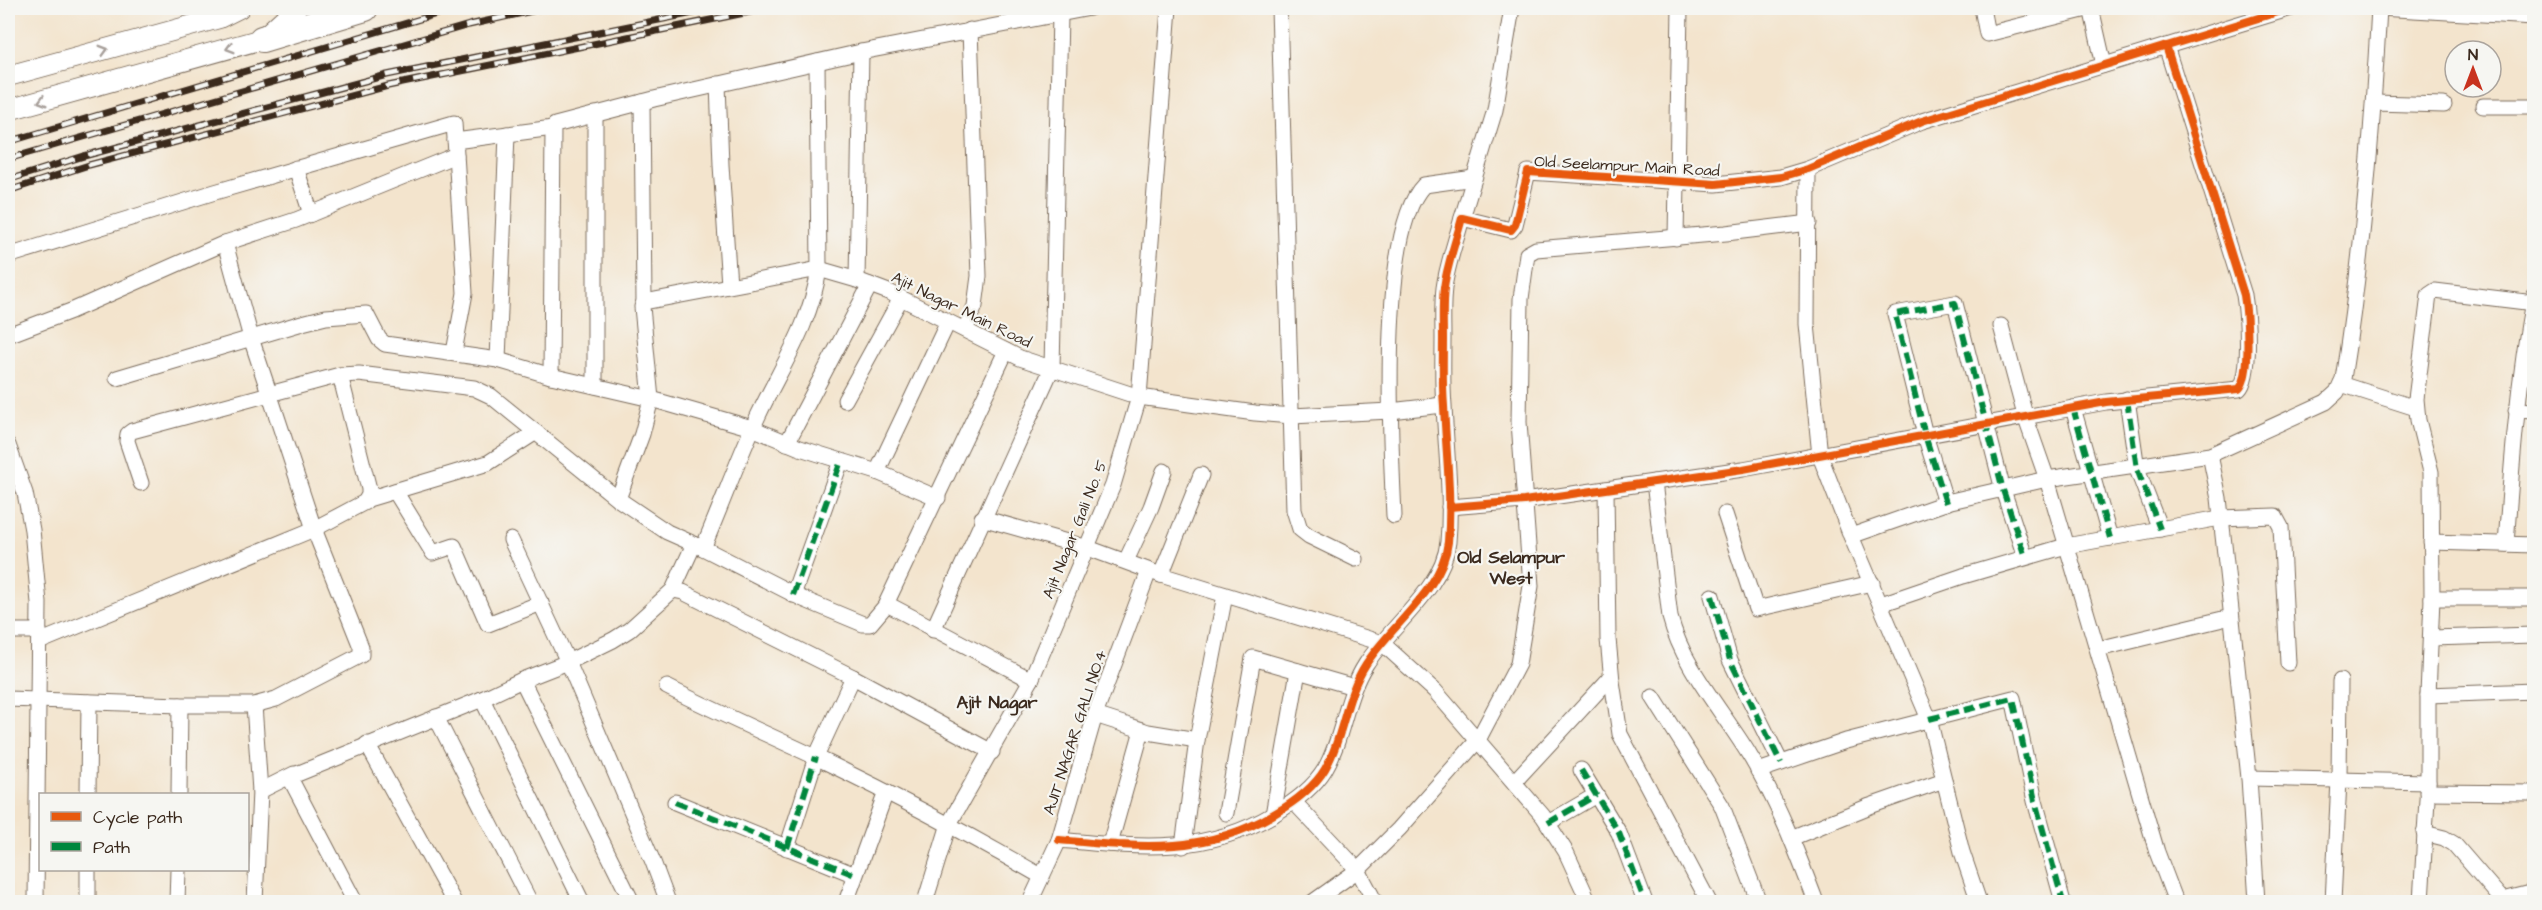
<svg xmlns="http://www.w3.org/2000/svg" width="2542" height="910" viewBox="0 0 2542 910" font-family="'Architects Daughter',sans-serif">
  <rect width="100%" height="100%" fill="#f6f6f2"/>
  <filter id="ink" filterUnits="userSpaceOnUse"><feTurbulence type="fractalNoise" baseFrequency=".0167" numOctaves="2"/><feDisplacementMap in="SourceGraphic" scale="12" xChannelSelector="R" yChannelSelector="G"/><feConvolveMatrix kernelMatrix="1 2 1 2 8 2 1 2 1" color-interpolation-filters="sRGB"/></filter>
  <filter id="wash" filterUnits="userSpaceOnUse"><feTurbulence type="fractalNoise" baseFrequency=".008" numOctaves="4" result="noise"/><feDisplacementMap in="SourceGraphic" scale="24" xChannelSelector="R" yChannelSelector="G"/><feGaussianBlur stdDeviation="1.35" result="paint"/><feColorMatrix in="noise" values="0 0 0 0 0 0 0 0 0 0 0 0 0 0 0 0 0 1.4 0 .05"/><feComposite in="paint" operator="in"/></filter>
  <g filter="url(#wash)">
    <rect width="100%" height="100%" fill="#f3e4cd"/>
  </g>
  <g filter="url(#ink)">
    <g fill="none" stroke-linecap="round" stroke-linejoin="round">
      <defs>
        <g id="minor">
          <path d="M 1279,8 L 1294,510 L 1300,529 L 1309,536 L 1356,559"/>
          <path d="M 1982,8 L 1987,34 L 2091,8"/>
          <path d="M 2091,8 L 2104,65"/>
          <path d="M 2379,8 L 2534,17"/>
          <path d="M 718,84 L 721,165 L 729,285"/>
          <path d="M 2374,103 L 2444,105"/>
          <path d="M 2483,106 L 2534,106"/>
          <path d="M 595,114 L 595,386"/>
          <path d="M 455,141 L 553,128"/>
          <path d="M 296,168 L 311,214"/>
          <path d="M 1808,169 L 1807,324 L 1820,456 L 1851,536 L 1929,719 L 1962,852 L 1979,902"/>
          <path d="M 1462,218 L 1495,110 L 1512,8"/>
          <path d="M 1676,238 L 1680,8"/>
          <path d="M 8,256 L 215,192 L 454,123 L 465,293 L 454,352"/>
          <path d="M 857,280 L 861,52"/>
          <path d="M 644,302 L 819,269 L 857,280 L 891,293 L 1020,358 L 1139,397 L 1255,413 L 1292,416 L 1390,411 L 1443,405"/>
          <path d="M 2001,326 L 2026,419 L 2047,479 L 2157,852 L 2176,902"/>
          <path d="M 965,330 L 975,306 L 979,276 L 970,30"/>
          <path d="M 8,335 L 71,311 L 225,243 L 296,220 L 456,155"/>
          <path d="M 498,360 L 507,134"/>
          <path d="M 551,376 L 553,128 L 555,125 L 654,99 L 861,52 L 1090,8"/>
          <path d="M 117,378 L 302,323 L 326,317 L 366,314 L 379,339 L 385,344 L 498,360 L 551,376 L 651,399 L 752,428 L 800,448 L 877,472 L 938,498"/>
          <path d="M 2341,384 L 2416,408"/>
          <path d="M 2127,399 L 2137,469 L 2160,529"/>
          <path d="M 845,400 L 901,298"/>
          <path d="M 2073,408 L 2110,538"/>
          <path d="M 2516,410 L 2534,411"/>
          <path d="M 787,443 L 870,285"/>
          <path d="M 8,445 L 25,493 L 32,530 L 39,603 L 36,902"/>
          <path d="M 2210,455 L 2219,498 L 2249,778 L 2257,902"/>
          <path d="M 877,472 L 948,322"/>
          <path d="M 1654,482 L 1670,617 C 1683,668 1723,711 1750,756 C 1778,802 1797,852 1816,902"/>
          <path d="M 141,483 L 127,441 L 128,434 L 132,431 L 340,375 L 359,374 L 474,388 L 491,396 L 618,499 L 667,532 L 703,548 L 803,599 L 863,624 L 870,624 L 887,604 L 1031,680"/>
          <path d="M 1606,489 L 1608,639 L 1612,681 L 1620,734 L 1709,902"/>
          <path d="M 395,491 L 433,553 L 454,546 L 488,624 L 541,603"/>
          <path d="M 368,499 L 488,463 L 536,432"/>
          <path d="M 618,499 L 642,434 L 651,399 L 642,307 L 644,302 L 642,102"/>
          <path d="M 1946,503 L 1925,435 L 1895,314 L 1955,303 L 2003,490 L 2025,557"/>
          <path d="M 1449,507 L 1524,501 L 1743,469 L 2106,402 L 2239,389 C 2252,376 2247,313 2244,295 L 2166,46"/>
          <path d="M 1725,514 L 1756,609 L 1872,583"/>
          <path d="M 1394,516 C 1391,448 1378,231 1424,185 L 1474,178"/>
          <path d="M 982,518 L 1088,548 L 1161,575 L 1382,643 L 1435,691 L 1543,816 L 1566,852 L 1589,902"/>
          <path d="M 1851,536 L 1951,501 L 2047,479 L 2210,455 L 2326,402 L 2337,392 L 2343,379 C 2363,254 2372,134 2379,8"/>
          <path d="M 511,540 L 568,662 L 653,862 L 668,902"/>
          <path d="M 2431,542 L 2534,545"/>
          <path d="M 2506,544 C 2512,461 2518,379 2534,296"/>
          <path d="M 703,548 C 722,504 738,459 758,416 C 781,367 811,324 819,269 L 817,62"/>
          <path d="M 1126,561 L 1151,507 L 1164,471"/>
          <path d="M 1161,575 L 1201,475"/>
          <path d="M 673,590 L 683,592 L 853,677 L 992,752"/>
          <path d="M 793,595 L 841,461"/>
          <path d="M 1712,596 L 1730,660 L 1781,763"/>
          <path d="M 2432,598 L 2534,598"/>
          <path d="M 886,604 L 1006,351"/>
          <path d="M 1881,604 L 1963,576 L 2066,546 L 2220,518 L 2275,516 L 2281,527 L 2288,663"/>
          <path d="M 933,630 L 1052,368 L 1060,15"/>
          <path d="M 8,631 L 39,631"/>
          <path d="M 2431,638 L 2534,635"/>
          <path d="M 39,642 L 314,529 L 365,502 L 369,495 L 369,489 L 340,375"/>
          <path d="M 2098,649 L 2231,617"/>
          <path d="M 522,680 L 632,902"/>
          <path d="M 667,687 C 720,714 774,737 828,763 C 900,798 971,836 1041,876"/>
          <path d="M 2428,695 L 2534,691"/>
          <path d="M 1653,697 L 1722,806 L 1759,902"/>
          <path d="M 8,699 L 180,705 L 254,705 L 276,699 L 361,655 L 361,647 L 314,529 L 251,338 L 225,243"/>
          <path d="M 482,699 L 582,902"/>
          <path d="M 254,705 L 260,791 L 255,902"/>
          <path d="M 1095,715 L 1148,732 L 1197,740"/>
          <path d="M 436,717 L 530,902"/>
          <path d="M 367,744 L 454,902"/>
          <path d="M 1581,770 L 1619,833 L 1645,902"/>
          <path d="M 1758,771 L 1846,741 L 2013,698 L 2035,801 L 2063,902"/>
          <path d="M 2249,778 L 2428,782"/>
          <path d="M 1514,782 L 1611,677"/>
          <path d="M 260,791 L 294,774"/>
          <path d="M 2427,792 L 2534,793"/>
          <path d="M 88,794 L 89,702"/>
          <path d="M 179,794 L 180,705"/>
          <path d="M 675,802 L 855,875"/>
          <path d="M 1294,802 L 1358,870 L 1375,902"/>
          <path d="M 1226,813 L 1253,658 L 1354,687"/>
          <path d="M 1273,815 L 1298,671"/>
          <path d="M 1548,823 L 1596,795"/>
          <path d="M 2424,833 L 2444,838 L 2454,844 L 2504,902"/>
          <path d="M 1791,838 L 1870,806 L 1944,780"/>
          <path d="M 1059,840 C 1136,847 1204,856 1274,814 C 1293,803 1313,789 1325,769 C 1344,736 1345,696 1366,664 C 1391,625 1443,589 1448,542 C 1452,497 1446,451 1444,406 C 1442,383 1443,361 1443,338 C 1443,322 1442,305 1444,288 C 1447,265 1456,241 1462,218 L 1511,230 L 1515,225 L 1528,172 L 1716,184 L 1781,177 L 1808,169 L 1922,121 L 2291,8"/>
          <path d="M 1110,844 L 1142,730"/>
          <path d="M 1183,846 L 1197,740 L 1225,595"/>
          <path d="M 787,848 L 816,757 L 853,677"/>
          <path d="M 2502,900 L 2534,892"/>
          <path d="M 88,902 L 88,870"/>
          <path d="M 177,902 L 178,870"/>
          <path d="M 355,902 L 291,780 L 292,776 L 482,699 L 522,680 L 568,662 L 613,640 L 629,630 L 673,590 L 694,544"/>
          <path d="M 846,902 L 886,792"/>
          <path d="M 925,902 L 949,824 L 1031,680 L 1113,485 L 1139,397 L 1169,8"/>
          <path d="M 1030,902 L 1059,840 L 1095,715 L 1149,571"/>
          <path d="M 1313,902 L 1358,870 L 1399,829 L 1478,740 L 1518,664 L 1531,586 L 1519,422 L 1521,299 L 1527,254 L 1536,249 L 1726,233 L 1809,223"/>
          <path d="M 2333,902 L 2339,780 L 2340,681"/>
          <path d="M 2421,902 L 2428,782 L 2428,695 L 2432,598 L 2431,472 L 2418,420 L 2416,399 L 2429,295 L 2435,291 L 2534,303"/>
        </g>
        <g id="tertiary">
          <path d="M 8,76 L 219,18 L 239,8"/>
          <path d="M 8,110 L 262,39 L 296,8"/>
        </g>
        <path id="trunk" d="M 262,39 L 365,8"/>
      </defs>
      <!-- minor casing -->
      <use href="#minor" stroke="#7b6b5b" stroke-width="17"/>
      <!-- tertiary casing -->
      <use href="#tertiary" stroke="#7b6b5b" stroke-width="22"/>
      <!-- trunk casing -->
      <use href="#trunk" stroke="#7b6b5b" stroke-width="28"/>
      <!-- minor -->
      <use href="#minor" stroke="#fff" stroke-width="15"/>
      <!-- tertiary -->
      <use href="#tertiary" stroke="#fff" stroke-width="20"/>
      <!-- trunk -->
      <use href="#trunk" stroke="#fff" stroke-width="26"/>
      <defs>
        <g id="rail">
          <path d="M 8,142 L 457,8"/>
          <path d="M 8,159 L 469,25 L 545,8"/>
          <path d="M 8,180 L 84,156 L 387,75 L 718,8"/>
          <path d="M 8,191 L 89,165 L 388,86 L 769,8"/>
        </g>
      </defs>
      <!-- rail casing -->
      <use href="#rail" stroke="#3b2a1e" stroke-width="7"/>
      <!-- rail -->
      <use href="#rail" stroke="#f6f6f2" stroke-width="4.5" stroke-dasharray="14" stroke-linecap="butt"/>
      <!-- quiet -->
      <g stroke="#00873e" stroke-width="6" stroke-dasharray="12 6" stroke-linecap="butt">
        <path d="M 2127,399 L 2137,469 L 2160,529"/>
        <path d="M 2073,408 L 2110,538"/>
        <path d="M 1946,503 L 1925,435 L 1895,314 L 1955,303 L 2003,490 L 2025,557"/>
        <path d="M 793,595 L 841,461"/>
        <path d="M 1712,596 L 1730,660 L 1781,763"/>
        <path d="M 1929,719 L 2013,698 L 2035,801 L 2063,902"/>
        <path d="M 1581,770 L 1619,833 L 1645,902"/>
        <path d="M 675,802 L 855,875"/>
        <path d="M 1548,823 L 1596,795"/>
        <path d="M 787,848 L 816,757"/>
      </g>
      <defs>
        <g id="cycleway">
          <path d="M 1449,507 L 1524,501 L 1743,469 L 2106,402 L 2239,389 C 2252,376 2247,313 2244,295 L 2166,46"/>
          <path d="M 1059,840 C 1136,847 1204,856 1274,814 C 1293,803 1313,789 1325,769 C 1344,736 1345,696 1366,664 C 1391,625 1443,589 1448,542 C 1452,497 1446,451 1444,406 C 1442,383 1443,361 1443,338 C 1443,322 1442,305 1444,288 C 1447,265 1456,241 1462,218 L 1511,230 L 1515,225 L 1528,172 L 1716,184 L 1781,177 L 1808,169 L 1922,121 L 2291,8"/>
        </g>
      </defs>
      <!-- cycleway casing -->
      <use href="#cycleway" stroke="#f6f6f2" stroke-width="11"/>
      <!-- cycleway -->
      <use href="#cycleway" stroke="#e8590c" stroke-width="8"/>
    </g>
    <!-- one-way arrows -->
    <defs><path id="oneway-chevron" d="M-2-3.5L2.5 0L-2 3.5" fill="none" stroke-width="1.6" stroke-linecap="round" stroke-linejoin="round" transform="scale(1.5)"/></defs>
    <g stroke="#a79f9a">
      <use href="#oneway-chevron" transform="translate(230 48) rotate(164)"/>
      <use href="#oneway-chevron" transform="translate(104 50) rotate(-16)"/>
      <use href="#oneway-chevron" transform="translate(42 101) rotate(164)"/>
    </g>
  </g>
  <g text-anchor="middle" stroke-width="4.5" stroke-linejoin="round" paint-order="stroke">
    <!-- street labels -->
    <g font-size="16" fill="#3b2a1e" stroke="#f6f6f2">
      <text transform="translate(1627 165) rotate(3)" y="6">Old Seelampur Main Road</text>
      <text transform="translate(962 309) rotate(26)" y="6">Ajit Nagar Main Road</text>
      <text transform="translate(1074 529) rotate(-68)" y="6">Ajit Nagar Gali No. 5</text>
      <text transform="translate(1074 732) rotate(-72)" y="6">AJIT NAGAR GALI NO.4</text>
    </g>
    <!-- neighbourhood labels -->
    <g font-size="18" font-weight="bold" fill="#3b2a1e" stroke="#f6f6f2">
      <text x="1511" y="563">Old Selampur<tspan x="1511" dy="21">West</tspan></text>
      <text x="997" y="708">Ajit Nagar</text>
    </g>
  </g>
  <!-- margin -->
  <rect width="2542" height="910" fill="none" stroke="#f6f6f2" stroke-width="30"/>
  <!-- legend -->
  <rect x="39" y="793" width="210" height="78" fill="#f6f6f2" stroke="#aba49d" stroke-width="1.5"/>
  <rect x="51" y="812" width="30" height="9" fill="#e8590c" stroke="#aba49d" stroke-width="1.5"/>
  <text x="93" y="823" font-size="18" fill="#3b2a1e">Cycle path</text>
  <rect x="51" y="842" width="30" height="9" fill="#00873e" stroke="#aba49d" stroke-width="1.5"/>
  <text x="93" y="853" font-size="18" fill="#3b2a1e">Path</text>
  <!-- north arrow -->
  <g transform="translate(2473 69)"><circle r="28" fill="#f6f6f2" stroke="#aba49d" stroke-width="1.5"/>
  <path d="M0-4.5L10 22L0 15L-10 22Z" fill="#c8321e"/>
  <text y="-9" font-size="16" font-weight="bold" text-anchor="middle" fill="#3b2a1e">N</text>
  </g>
</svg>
